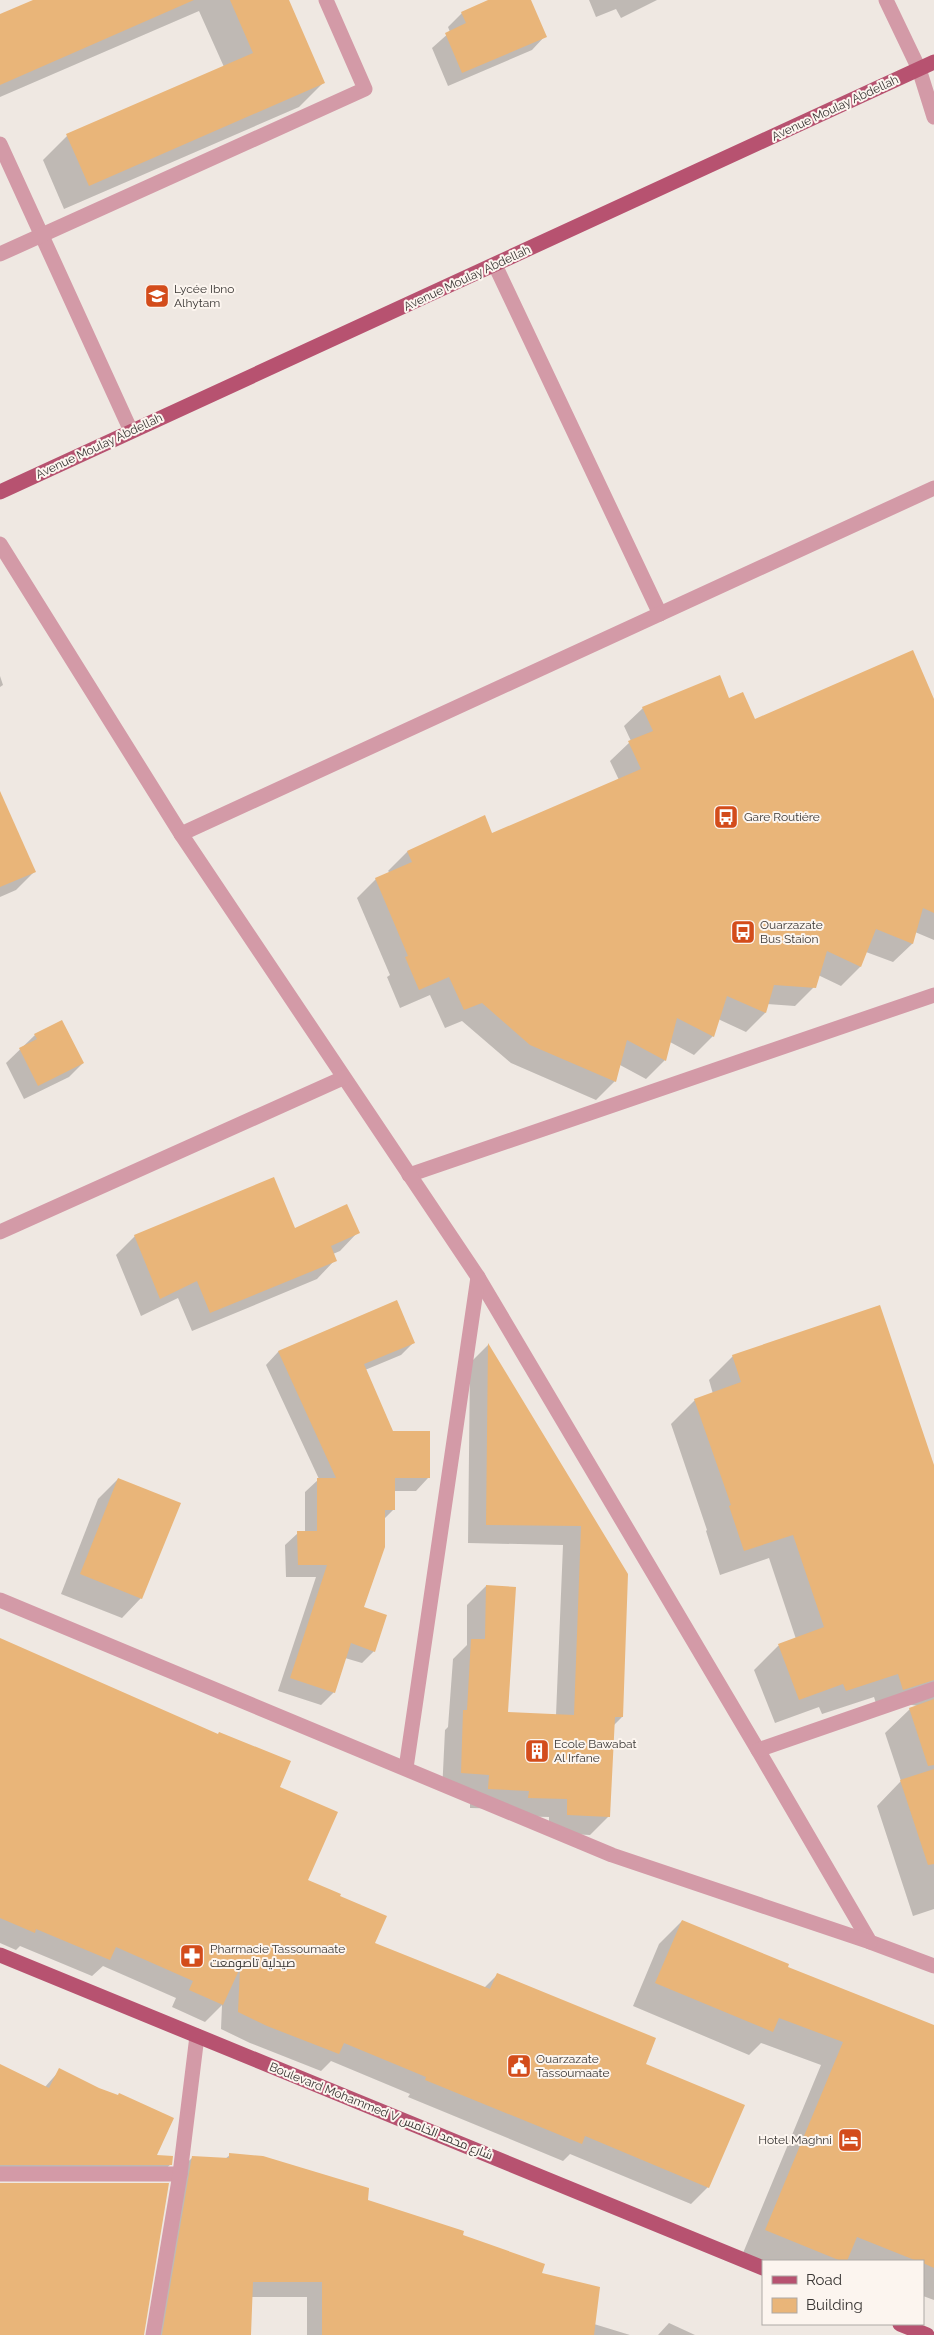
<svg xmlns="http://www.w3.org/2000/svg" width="934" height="2335" viewBox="0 0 934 2335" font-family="Raleway,Cairo,sans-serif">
  <rect width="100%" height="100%" fill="#efe8e2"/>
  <!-- shadow -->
  <g fill="#0003">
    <path d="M 36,0 L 287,0 L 324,82 L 299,107 L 64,209 L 43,160 L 67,136 L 224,67 L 199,11 L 0,97 L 0,16 Z"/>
    <path d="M 492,0 L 507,0 L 545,36 L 532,50 L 448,86 L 432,48 L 450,32 L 448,27 L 462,13 Z"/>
    <path d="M 589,0 L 657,0 L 621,18 L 616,9 L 596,17 Z"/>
    <path d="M 0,676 L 3,685 L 0,687 Z"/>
    <path d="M 729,700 L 754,720 L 934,702 L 934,940 L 915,932 L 912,944 L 893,962 L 866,952 L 860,967 L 841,986 L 818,975 L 814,987 L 795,1006 L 767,1004 L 765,1013 L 746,1032 L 718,1019 L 713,1036 L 694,1055 L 670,1042 L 665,1060 L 646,1079 L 620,1065 L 615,1081 L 596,1100 L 511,1063 L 462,1021 L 445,1028 L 430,995 L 400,1008 L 387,977 L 390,975 L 357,898 L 376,879 L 390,873 L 388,871 L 407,852 L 484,817 L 492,835 L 619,780 L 610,761 L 631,741 L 624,726 L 643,708 Z"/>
    <path d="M 0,794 L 34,872 L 16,890 L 0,897 Z"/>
    <path d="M 35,1035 L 83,1063 L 69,1077 L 24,1099 L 6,1063 Z"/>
    <path d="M 294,1229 L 358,1232 L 340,1251 L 333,1254 L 335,1260 L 317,1279 L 192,1331 L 178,1298 L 141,1316 L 116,1255 L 135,1236 Z"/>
    <path d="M 396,1302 L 413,1343 L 401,1355 L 365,1370 L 392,1432 L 428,1478 L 416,1491 L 394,1491 L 394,1509 L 384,1519 L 363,1608 L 374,1651 L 362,1663 L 345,1658 L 334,1692 L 321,1705 L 278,1691 L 316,1577 L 286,1577 L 285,1545 L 298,1533 L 305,1533 L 305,1492 L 319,1479 L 266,1365 L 278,1352 Z"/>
    <path d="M 488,1345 L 627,1575 L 622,1717 L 613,1726 L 609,1816 L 590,1835 L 549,1833 L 549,1817 L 510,1816 L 511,1809 L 470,1808 L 470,1793 L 442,1792 L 445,1730 L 448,1727 L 453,1659 L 467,1645 L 467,1605 L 486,1586 L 507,1713 L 556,1715 L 563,1545 L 468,1543 L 470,1363 Z"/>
    <path d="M 733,1356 L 934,1469 L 934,1909 L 913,1916 L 877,1806 L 901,1781 L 885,1733 L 910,1709 L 918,1706 L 907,1704 L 879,1713 L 874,1697 L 822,1714 L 819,1707 L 775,1723 L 754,1670 L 778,1646 L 796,1639 L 769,1558 L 720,1575 L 706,1531 L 707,1530 L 671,1424 L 695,1400 L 713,1394 L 709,1380 Z"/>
    <path d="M 118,1479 L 141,1598 L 122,1618 L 61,1594 L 98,1499 Z"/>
    <path d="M 0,1639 L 279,1787 L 306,1881 L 338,1896 L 373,1944 L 484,1988 L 497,1975 L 644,2065 L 708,2187 L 691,2204 L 570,2154 L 563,2161 L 408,2097 L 410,2094 L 331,2061 L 321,2071 L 250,2043 L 221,2029 L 222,2005 L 205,2022 L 172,2007 L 176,1998 L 103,1966 L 92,1976 L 20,1946 L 16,1950 L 0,1943 Z"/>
    <path d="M 682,1921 L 786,1968 L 934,2027 L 934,2300 L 923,2296 L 923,2261 L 763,2261 L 743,2253 L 821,2065 L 761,2043 L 749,2055 L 633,2006 L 659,1944 Z"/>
    <path d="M 0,2065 L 45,2087 L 60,2070 L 155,2156 L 171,2164 L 158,2176 L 0,2176 Z"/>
    <path d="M 230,2155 L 462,2236 L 541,2273 L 594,2324 L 630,2335 L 307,2335 L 307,2297 L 251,2297 L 250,2335 L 150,2335 L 176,2173 L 192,2158 L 225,2159 Z"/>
    <path d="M 669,2323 L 695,2335 L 658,2335 Z"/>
  </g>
  <!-- building -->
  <g fill="#e9b579">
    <path d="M 33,0 L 194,0 L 0,85 L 0,14 Z"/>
    <path d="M 230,0 L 289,0 L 325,83 L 89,186 L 66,134 L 253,53 Z"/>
    <path d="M 488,0 L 531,0 L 547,37 L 462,73 L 445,33 L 466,23 L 461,12 Z"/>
    <path d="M 913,650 L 934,699 L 934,913 L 923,908 L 913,944 L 876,929 L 861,967 L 827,951 L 816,988 L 774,985 L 766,1013 L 727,996 L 714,1037 L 677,1018 L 666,1061 L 627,1040 L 616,1082 L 530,1045 L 482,1003 L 464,1010 L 449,977 L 419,990 L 405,957 L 408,956 L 375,878 L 412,862 L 407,851 L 485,815 L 492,833 L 641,769 L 628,741 L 653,731 L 642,707 L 720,675 L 729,698 L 743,692 L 755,719 Z"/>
    <path d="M 0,791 L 36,872 L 0,887 Z"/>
    <path d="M 62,1020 L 84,1063 L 38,1086 L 19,1048 L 37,1039 L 34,1034 Z"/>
    <path d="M 274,1177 L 295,1228 L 347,1204 L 360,1233 L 331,1246 L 337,1261 L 210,1313 L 197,1281 L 160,1299 L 134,1235 Z"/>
    <path d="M 397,1300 L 415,1343 L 364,1364 L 393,1431 L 430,1431 L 430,1478 L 395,1478 L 395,1510 L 385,1510 L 385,1547 L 364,1607 L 387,1615 L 375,1652 L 351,1643 L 335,1693 L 290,1678 L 327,1565 L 298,1565 L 297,1531 L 317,1531 L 317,1478 L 336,1478 L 278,1351 Z"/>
    <path d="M 880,1305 L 934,1465 L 934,1680 L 903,1690 L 898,1674 L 846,1691 L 843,1684 L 799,1700 L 778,1644 L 824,1627 L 793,1535 L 744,1551 L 729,1506 L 731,1505 L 694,1399 L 741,1382 L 732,1355 Z"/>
    <path d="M 488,1343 L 628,1574 L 623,1717 L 615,1717 L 610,1817 L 567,1815 L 567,1799 L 528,1798 L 529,1791 L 488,1789 L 489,1775 L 461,1773 L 463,1710 L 467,1710 L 471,1639 L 485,1639 L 486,1585 L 516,1587 L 508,1712 L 574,1715 L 581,1526 L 486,1525 Z"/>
    <path d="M 118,1478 L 181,1503 L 142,1599 L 80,1574 Z"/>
    <path d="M 0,1638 L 218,1734 L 219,1732 L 291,1761 L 280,1787 L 338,1812 L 308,1880 L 341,1894 L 340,1896 L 387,1916 L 375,1943 L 490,1989 L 497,1973 L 656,2038 L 646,2064 L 745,2105 L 709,2188 L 585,2136 L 582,2144 L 425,2080 L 426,2077 L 344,2043 L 339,2054 L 267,2026 L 238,2012 L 240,1968 L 223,2005 L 189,1990 L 193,1981 L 116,1947 L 110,1960 L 36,1929 L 35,1933 L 0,1918 Z"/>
    <path d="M 934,1699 L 934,1765 L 928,1766 L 909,1708 Z"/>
    <path d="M 934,1769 L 934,1864 L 928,1865 L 900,1780 Z"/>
    <path d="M 682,1920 L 789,1964 L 788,1967 L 934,2025 L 934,2268 L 923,2263 L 923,2261 L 917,2261 L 857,2237 L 847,2261 L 841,2261 L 765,2230 L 843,2042 L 779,2018 L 773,2032 L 655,1983 Z"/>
    <path d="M 0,2064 L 49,2088 L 59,2068 L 99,2088 L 118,2095 L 119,2093 L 174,2118 L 157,2155 L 173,2156 L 172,2165 L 0,2165 Z"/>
    <path d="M 229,2153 L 263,2156 L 369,2188 L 368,2200 L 464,2231 L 463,2235 L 545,2264 L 542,2273 L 600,2287 L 594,2335 L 322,2335 L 322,2282 L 253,2282 L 251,2335 L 162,2335 L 192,2156 L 229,2158 Z"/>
    <path d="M 0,2183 L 169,2183 L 144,2335 L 0,2335 Z"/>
  </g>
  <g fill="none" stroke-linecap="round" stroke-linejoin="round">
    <!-- lane -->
    <g stroke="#d39aa7" stroke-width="15">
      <path d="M 0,144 L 131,431"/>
      <path d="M 0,254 L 365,89 L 326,0"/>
      <path d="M 495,265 L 660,614"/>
      <path d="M 181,834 L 934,488"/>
      <path d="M 409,1175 L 934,995"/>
    </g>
    <!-- street -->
    <g stroke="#d39aa7" stroke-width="15">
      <path d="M 886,0 L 919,69 L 934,117"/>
      <path d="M 0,544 L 181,834 L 478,1277 L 758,1750 L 870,1942 L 934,1966"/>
      <path d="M 0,1232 L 343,1078"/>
      <path d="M 0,1600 L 612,1855 L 870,1942"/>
      <path d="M 758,1750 L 934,1689"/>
      <path d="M 406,1768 L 478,1277"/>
      <path d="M 0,2174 L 180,2174"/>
      <path d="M 153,2335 L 180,2174 L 197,2036"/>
    </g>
    <!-- primary -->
    <g stroke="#b75270" stroke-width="15">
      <path d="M 0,492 L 934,62"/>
      <path d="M 0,1955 L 763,2268"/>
      <path d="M 900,2324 L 927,2335"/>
    </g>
  </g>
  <!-- icons -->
  <defs>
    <symbol id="university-square" viewBox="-11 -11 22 22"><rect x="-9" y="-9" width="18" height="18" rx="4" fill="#d34c1b" stroke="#fcf5ef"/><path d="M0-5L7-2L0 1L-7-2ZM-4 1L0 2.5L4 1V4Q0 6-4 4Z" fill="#fff"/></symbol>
    <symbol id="bus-square" viewBox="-11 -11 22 22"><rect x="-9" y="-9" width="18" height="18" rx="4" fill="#d34c1b" stroke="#fcf5ef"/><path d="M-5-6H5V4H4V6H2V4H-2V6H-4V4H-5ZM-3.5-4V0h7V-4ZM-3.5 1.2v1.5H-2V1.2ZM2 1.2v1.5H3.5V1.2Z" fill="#fff"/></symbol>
    <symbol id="building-square" viewBox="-11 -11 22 22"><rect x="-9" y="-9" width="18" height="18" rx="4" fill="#d34c1b" stroke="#fcf5ef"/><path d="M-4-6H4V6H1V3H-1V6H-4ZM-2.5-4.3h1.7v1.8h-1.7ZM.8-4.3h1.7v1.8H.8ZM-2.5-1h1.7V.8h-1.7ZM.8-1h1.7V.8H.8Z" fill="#fff"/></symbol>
    <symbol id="pharmacy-square" viewBox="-11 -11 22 22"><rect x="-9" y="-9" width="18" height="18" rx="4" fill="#d34c1b" stroke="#fcf5ef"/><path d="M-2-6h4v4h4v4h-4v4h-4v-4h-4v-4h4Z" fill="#fff"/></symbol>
    <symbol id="civic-square" viewBox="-11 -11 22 22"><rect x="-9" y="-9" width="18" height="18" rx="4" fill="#d34c1b" stroke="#fcf5ef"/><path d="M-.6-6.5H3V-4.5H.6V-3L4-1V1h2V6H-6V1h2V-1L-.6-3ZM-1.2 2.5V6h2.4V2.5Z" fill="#fff"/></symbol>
    <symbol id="hotel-square" viewBox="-11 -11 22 22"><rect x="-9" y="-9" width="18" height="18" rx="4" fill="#d34c1b" stroke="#fcf5ef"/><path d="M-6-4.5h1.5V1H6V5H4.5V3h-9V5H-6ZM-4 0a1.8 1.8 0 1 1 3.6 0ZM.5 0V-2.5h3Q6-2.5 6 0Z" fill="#fff"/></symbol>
  </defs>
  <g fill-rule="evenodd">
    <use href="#university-square" x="143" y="282" width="28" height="28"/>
    <use href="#bus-square" x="712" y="803" width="28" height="28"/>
    <use href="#bus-square" x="729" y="918" width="28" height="28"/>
    <use href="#building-square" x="523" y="1737" width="28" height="28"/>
    <use href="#pharmacy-square" x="178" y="1942" width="28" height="28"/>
    <use href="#civic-square" x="505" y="2052" width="28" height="28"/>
    <use href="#hotel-square" x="836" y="2126" width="28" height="28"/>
  </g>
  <g text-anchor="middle" stroke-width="4" stroke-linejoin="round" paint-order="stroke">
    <!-- street labels -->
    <g font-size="12" fill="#3a3735" stroke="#fcf5ef">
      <text transform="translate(835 108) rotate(-25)" y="4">Avenue Moulay Abdellah</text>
      <text transform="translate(467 278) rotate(-25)" y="4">Avenue Moulay Abdellah</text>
      <text transform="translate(99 446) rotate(-25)" y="4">Avenue Moulay Abdellah</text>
      <text transform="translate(381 2111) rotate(22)" y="4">Boulevard Mohammed V شارع محمد الخامس</text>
    </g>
    <!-- poi labels -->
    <g font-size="12" fill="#3a3735" stroke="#fcf5ef" text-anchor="start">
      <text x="174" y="293">Lycée Ibno<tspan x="174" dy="14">Alhytam</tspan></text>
      <text x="744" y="821">Gare Routiére</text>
      <text x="760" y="929">Ouarzazate<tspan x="760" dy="14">Bus Staion</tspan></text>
      <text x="554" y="1748">Ecole Bawabat<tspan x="554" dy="14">Al Irfane</tspan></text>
      <text x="210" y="1953">Pharmacie Tassoumaate<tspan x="210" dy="14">صيدلية تاصومعت</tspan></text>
      <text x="536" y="2063">Ouarzazate<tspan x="536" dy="14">Tassoumaate</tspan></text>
      <text x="832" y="2144" text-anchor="end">Hotel Maghni</text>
    </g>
  </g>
  <!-- legend -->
  <rect x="762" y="2260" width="162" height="65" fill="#fcf5ef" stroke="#aea9a5"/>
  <rect x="772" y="2276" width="25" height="8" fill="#b75270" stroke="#aea9a5"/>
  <text x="806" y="2285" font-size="15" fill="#3a3735">Road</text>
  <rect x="772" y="2298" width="25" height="15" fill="#e9b579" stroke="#aea9a5"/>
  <text x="806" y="2310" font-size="15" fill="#3a3735">Building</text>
</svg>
